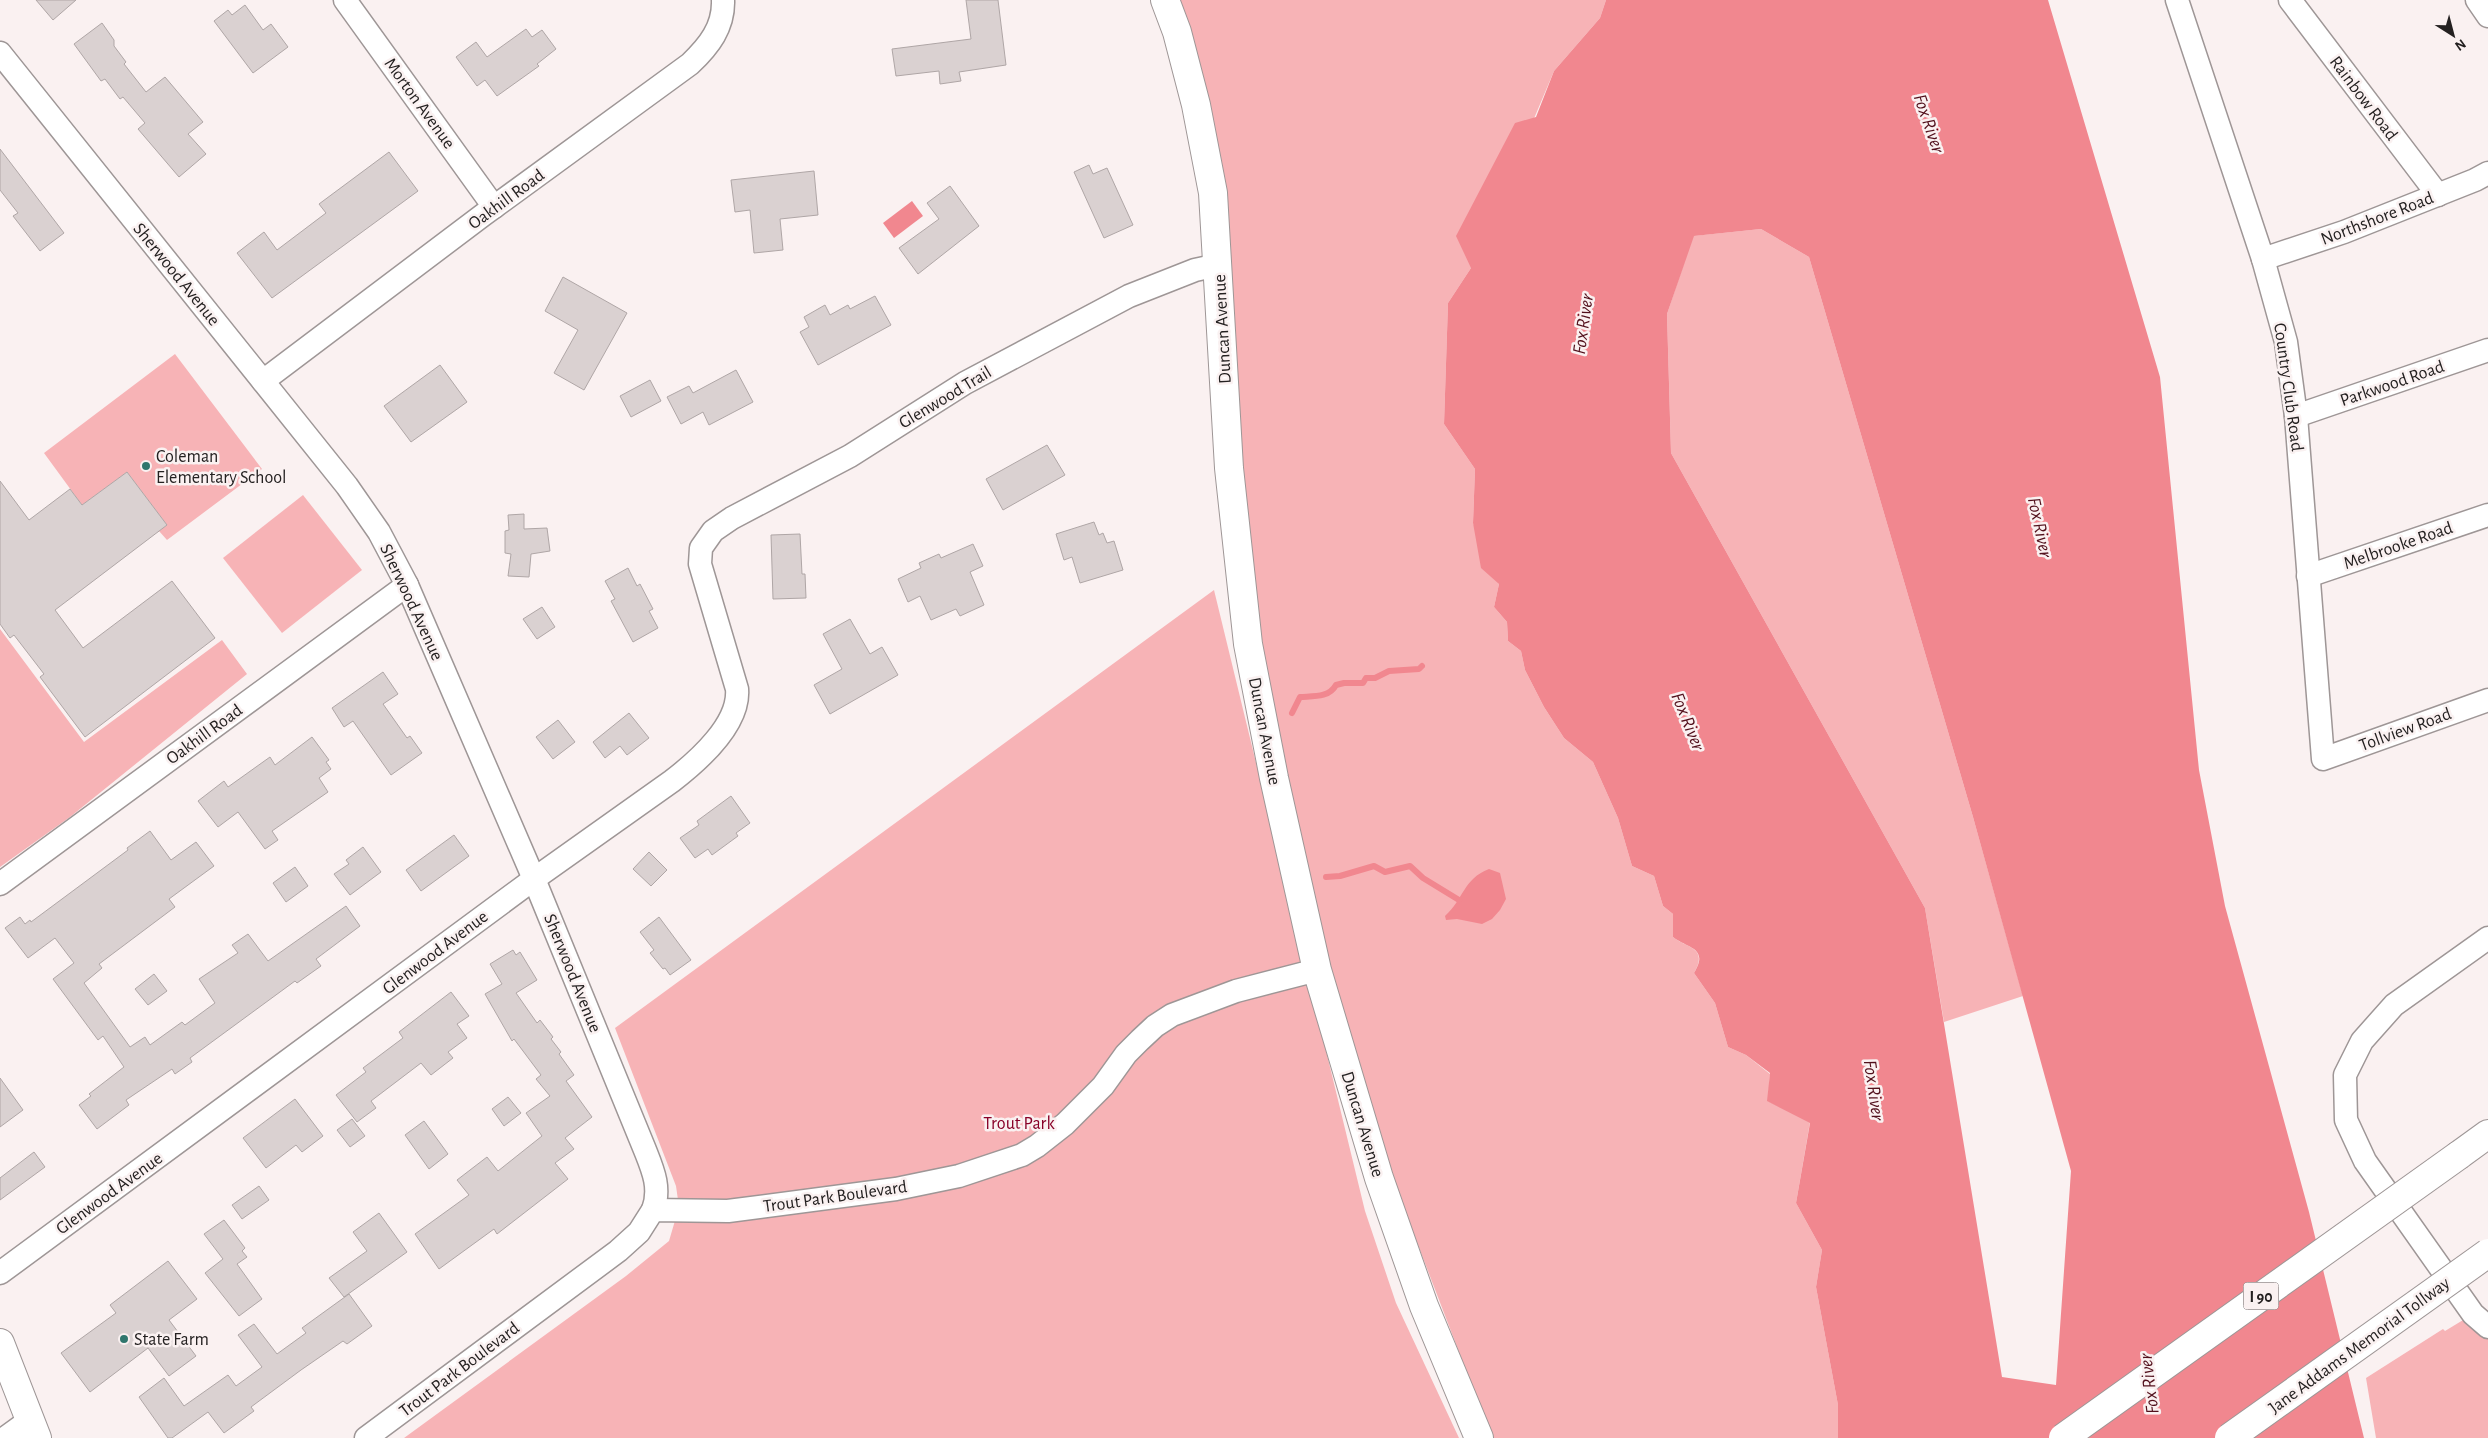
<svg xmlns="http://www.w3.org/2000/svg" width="2488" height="1438" viewBox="0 0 2488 1438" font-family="'Alegreya Sans',sans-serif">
  <rect width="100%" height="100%" fill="#faf1f1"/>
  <!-- green -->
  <g fill="#f7b3b6">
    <path d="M 1177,0 L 1606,0 L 1600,18 L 1554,71 L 1471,268 L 1448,303 L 1444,424 L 1475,469 L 1473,523 L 1499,584 L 1494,607 L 1507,622 L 1508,641 L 1521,651 L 1525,670 L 1544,707 L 1564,738 L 1593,762 L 1618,818 L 1632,866 L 1654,876 L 1663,906 L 1673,914 L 1673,937 C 1686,948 1709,947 1694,973 L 1715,1003 L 1728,1047 L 1746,1055 L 1770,1074 L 1768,1101 L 1810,1122 L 1796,1203 L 1822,1250 L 1816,1287 L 1838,1405 L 1838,1438 L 1493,1438 L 1485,1420 L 1392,1177 L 1337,994 L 1309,884 L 1271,707 Z"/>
    <path d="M 1761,229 L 1809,257 L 1973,817 L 2023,996 L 1944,1022 L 1925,908 L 1671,453 L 1667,314 L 1693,236 Z"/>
    <path d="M 175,354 L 262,469 L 167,540 L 159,531 L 167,525 L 127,472 L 82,505 L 44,453 Z"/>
    <path d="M 303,495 L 362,570 L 282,633 L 223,558 Z"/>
    <path d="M 1214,590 L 1365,1211 L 1396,1303 L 1459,1438 L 404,1438 L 626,1276 L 669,1241 L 679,1207 L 676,1186 L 615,1028 Z"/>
    <path d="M 0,629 L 84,742 L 222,640 L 247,674 L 70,817 L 0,867 Z"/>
    <path d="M 2473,1314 L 2488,1316 L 2488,1438 L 2376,1438 L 2366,1378 L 2443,1329 L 2445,1331 Z"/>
  </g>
  <!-- water -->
  <g fill="#f1878f" fill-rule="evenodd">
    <path d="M 1606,0 L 2048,0 L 2160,377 L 2199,770 L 2225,906 L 2309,1212 L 2364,1438 L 1838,1438 L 1838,1405 L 1816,1287 L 1822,1250 L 1796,1203 L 1810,1123 L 1767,1101 L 1770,1073 L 1746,1055 L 1728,1047 L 1715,1003 L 1694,973 C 1710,947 1686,948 1673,937 L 1673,914 L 1663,906 L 1654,876 L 1632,866 L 1618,818 L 1593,762 L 1564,738 L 1544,707 L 1525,670 L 1521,651 L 1508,641 L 1507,622 L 1494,607 L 1499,584 L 1481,568 L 1473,523 L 1475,469 L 1444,424 L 1448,303 L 1471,268 L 1456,236 L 1515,123 L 1536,117 L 1554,71 L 1600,18 ZM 1761,229 L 1809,257 L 1973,817 L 2071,1171 L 2056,1385 L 2002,1377 L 1925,908 L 1671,453 L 1667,314 L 1694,236 Z"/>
    <path d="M 912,201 L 923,216 L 894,238 L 883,223 Z"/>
    <path d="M 1489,869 L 1500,873 L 1506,899 L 1500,910 L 1492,919 L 1482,924 L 1457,919 L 1446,920 L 1445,916 C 1464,899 1463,879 1489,869 Z"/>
  </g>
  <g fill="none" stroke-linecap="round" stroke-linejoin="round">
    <!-- stream -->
    <g stroke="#f1878f" stroke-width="6">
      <path d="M 1292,713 L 1300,697 C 1313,696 1329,698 1336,685 L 1344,683 L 1363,683 L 1366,678 L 1375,678 L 1389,671 L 1419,669 L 1422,666"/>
      <path d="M 1326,877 L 1340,876 L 1374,866 L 1385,872 L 1410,866 L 1423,878 L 1459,900"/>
    </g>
  </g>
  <!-- building -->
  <g fill="#dad1d1" stroke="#afa6a6">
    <path d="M 36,0 L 76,0 L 53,20 Z"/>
    <path d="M 966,0 L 998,0 L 1006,65 L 959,72 L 961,81 L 940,84 L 939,71 L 896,76 L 892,49 L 971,39 Z"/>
    <path d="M 245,5 L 263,30 L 271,24 L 288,47 L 253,73 L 214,21 L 228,10 L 232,15 Z"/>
    <path d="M 102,23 L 114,40 L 114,46 L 126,62 L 124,64 L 146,92 L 165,77 L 203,122 L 188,134 L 206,154 L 179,177 L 138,129 L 145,123 L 123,97 L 120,99 L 105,79 L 101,81 L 74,44 Z"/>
    <path d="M 526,29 L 532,37 L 542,30 L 556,49 L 537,64 L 539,66 L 497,96 L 485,80 L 477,86 L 456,57 L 476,42 L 487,57 Z"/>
    <path d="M 0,149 L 64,233 L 40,251 L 13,216 L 18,213 L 0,190 Z"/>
    <path d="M 389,152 L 418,191 L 272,298 L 237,253 L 264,232 L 277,250 L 326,213 L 319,204 Z"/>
    <path d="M 1089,165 L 1093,174 L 1107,168 L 1133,225 L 1104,238 L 1074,172 Z"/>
    <path d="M 814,171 L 818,215 L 780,219 L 783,250 L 754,253 L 750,210 L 735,212 L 731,180 Z"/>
    <path d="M 950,186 L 979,226 L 918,274 L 899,248 L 939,219 L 927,203 Z"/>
    <path d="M 563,277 L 627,313 L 584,390 L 554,373 L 578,330 L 545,311 Z"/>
    <path d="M 875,296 L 891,325 L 818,365 L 800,332 L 809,327 L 804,317 L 825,305 L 830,315 L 848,305 L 850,309 Z"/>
    <path d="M 440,365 L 467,402 L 411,442 L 384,406 Z"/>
    <path d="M 736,370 L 753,402 L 709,425 L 703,412 L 681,424 L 667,397 L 689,386 L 693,393 Z"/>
    <path d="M 650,380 L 661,401 L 631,417 L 620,396 Z"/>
    <path d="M 1047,445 L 1065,475 L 1003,510 L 986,479 Z"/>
    <path d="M 127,472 L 167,525 L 55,610 L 83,648 L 172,581 L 215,638 L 85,737 L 40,677 L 44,674 L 14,635 L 10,638 L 0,624 L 0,481 L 29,520 L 70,489 L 82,505 Z"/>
    <path d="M 524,514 L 524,529 L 547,528 L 550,551 L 531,554 L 529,577 L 508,576 L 511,554 L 505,553 L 505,531 L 509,530 L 508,515 Z"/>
    <path d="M 1094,522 L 1099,535 L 1103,533 L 1107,543 L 1114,541 L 1123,570 L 1080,583 L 1072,557 L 1064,560 L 1056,534 Z"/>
    <path d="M 800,534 L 802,574 L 805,574 L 806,598 L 773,599 L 771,535 Z"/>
    <path d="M 973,544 L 983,566 L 970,572 L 984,605 L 960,616 L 956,609 L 931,620 L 920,596 L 908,602 L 898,579 L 921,568 L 919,563 L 939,554 L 941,558 Z"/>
    <path d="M 628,568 L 637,586 L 640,584 L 653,609 L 649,611 L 658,628 L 633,642 L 611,601 L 615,599 L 605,581 Z"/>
    <path d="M 542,607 L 555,627 L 537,639 L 523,619 Z"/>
    <path d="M 850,619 L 870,654 L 882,647 L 898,675 L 830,714 L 814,685 L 842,669 L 823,634 Z"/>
    <path d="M 383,672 L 398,694 L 383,704 L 407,738 L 410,736 L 422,753 L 391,775 L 353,721 L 344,727 L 332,708 Z"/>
    <path d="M 629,713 L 649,738 L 627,755 L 620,746 L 605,758 L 593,742 Z"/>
    <path d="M 558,720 L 575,742 L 553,759 L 536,737 Z"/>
    <path d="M 312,737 L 329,760 L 326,762 L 331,769 L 319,778 L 328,792 L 272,831 L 278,840 L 265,849 L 238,812 L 218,827 L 198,801 L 224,781 L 228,787 L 270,757 L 275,765 Z"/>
    <path d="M 731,796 L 750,823 L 736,833 L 738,836 L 712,855 L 708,849 L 695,858 L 680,838 L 699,825 L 697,821 Z"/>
    <path d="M 150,831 L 171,860 L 196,842 L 214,866 L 169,899 L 175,907 L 99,964 L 102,968 L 84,983 L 130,1047 L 145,1037 L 150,1045 L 182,1022 L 185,1025 L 215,1003 L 199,979 L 238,953 L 232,945 L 248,934 L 268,961 L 346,906 L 360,926 L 316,959 L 321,966 L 297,983 L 295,981 L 190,1058 L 192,1062 L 175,1074 L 172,1069 L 126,1100 L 129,1105 L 97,1129 L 79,1105 L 91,1096 L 89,1094 L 124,1067 L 103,1036 L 98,1040 L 53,979 L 74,963 L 55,938 L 28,958 L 5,928 L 20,917 L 25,924 L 30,920 L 31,922 L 128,850 L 127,848 Z"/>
    <path d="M 454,835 L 469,856 L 421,891 L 406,870 Z"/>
    <path d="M 363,847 L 381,872 L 350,895 L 334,874 L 349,864 L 346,860 Z"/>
    <path d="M 649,852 L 667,870 L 651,886 L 633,869 Z"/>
    <path d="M 295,867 L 308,886 L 286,902 L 273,883 Z"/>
    <path d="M 659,917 L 691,960 L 670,975 L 665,968 L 663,969 L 650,953 L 654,950 L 640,932 Z"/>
    <path d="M 513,950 L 516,955 L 520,952 L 537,980 L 516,993 L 537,1023 L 540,1020 L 553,1037 L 551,1039 L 561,1052 L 559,1054 L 574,1075 L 566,1081 L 592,1117 L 565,1138 L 574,1149 L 555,1163 L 568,1179 L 497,1234 L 494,1229 L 439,1269 L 415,1234 L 469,1195 L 457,1180 L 487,1157 L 498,1171 L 542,1136 L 526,1113 L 550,1096 L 536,1079 L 541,1075 L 514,1039 L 512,1041 L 485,994 L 502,984 L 490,964 Z"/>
    <path d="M 154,974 L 167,991 L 148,1005 L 135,989 Z"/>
    <path d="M 451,992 L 469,1016 L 457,1024 L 467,1038 L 448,1052 L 453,1058 L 431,1075 L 421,1063 L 371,1101 L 376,1108 L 357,1122 L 336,1095 L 366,1072 L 363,1068 L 403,1038 L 399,1032 Z"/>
    <path d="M 0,1078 L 23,1110 L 0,1127 Z"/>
    <path d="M 508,1097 L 521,1113 L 504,1126 L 492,1109 Z"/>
    <path d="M 295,1099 L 323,1136 L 302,1152 L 296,1145 L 266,1168 L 243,1138 Z"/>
    <path d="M 352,1119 L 365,1136 L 350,1147 L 337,1130 Z"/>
    <path d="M 424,1121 L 448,1154 L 429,1169 L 405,1135 Z"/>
    <path d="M 34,1152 L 45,1167 L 0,1200 L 0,1178 Z"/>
    <path d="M 259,1186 L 269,1200 L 242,1219 L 232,1205 Z"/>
    <path d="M 379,1213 L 407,1252 L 344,1297 L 329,1278 L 367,1251 L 353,1232 Z"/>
    <path d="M 224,1220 L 245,1248 L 242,1251 L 247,1257 L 237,1264 L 262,1299 L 239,1316 L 205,1273 L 223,1259 L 204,1234 Z"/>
    <path d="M 168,1261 L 197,1299 L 169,1320 L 196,1356 L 169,1376 L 148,1348 L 90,1392 L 61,1353 L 116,1313 L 110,1305 Z"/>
    <path d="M 349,1294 L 372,1326 L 347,1344 L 343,1341 L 301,1370 L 251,1407 L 254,1411 L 224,1433 L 208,1412 L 172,1438 L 168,1438 L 139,1397 L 164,1378 L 184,1406 L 228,1375 L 236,1386 L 262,1367 L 238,1335 L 254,1324 L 277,1354 L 306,1333 L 302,1328 Z"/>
  </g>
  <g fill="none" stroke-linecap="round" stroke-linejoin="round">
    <defs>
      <g id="minor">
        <path d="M 345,0 L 494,207"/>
        <path d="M 2177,0 L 2263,259 L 2286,342 L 2296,416 L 2323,759 L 2488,700"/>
        <path d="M 2290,0 L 2438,195"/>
        <path d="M 2477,0 L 2488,16"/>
        <path d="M 0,53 L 347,486 L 379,532 L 407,585 L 534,879 L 645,1150 C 653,1170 661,1188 653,1210"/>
        <path d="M 2263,259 L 2344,232 L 2475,180 L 2488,173"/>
        <path d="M 263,381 L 483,215 L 690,64 C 709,46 724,27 723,0"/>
        <path d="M 2296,416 L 2488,350"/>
        <path d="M 2308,576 L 2488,515"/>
        <path d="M 0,884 L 407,585"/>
        <path d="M 2488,938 L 2394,1005 L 2362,1041 L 2345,1075 L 2346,1120 L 2365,1161 L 2473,1314 L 2488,1327"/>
        <path d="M 0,1273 L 534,879 L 672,781 C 698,761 740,724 737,689 L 700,564 L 701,548 L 713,531 L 732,518 L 850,456 L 965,383 L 1129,296 L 1195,270 L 1218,265"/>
        <path d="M 5,1438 L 30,1420"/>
        <path d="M 366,1438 L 618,1251 L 639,1232 L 653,1210 L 728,1211 L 896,1189 L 959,1176 L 1022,1155 L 1037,1146 L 1065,1124 L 1103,1086 L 1126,1054 L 1140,1040 L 1155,1026 L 1172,1015 L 1236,991 L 1317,970"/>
      </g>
      <path id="tertiary" d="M 1165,0 L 1177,32 L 1196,105 L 1213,193 L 1229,468 L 1248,644 L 1274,778 L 1317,970 L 1379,1178 L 1424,1306 L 1479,1438"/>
      <path id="primary" d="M 0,1343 L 37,1438"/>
      <path id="motorway" d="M 2459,1155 L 2488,1134"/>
    </defs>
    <!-- minor casing -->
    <use href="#minor" stroke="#9e9696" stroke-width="25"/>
    <!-- tertiary casing -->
    <use href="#tertiary" stroke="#9e9696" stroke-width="30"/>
    <!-- primary casing -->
    <use href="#primary" stroke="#9e9696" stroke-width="30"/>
    <!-- motorway casing -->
    <use href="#motorway" stroke="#9e9696" stroke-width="30"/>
    <!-- minor -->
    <use href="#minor" stroke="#fff" stroke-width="22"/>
    <!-- tertiary -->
    <use href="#tertiary" stroke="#fff" stroke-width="28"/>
    <!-- primary -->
    <use href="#primary" stroke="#fff" stroke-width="28"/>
    <!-- motorway -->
    <use href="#motorway" stroke="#fff" stroke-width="28"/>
    <defs>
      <g id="motorway-bridge">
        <path d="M 2063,1438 L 2459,1155"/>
        <path d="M 2229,1438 L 2488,1253"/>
      </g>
    </defs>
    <!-- motorway-bridge casing -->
    <use href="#motorway-bridge" stroke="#9e9696" stroke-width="30" stroke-linecap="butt"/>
    <!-- motorway-bridge -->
    <use href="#motorway-bridge" stroke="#fff" stroke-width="28"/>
  </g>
  <!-- markers -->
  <g fill="#2f766d" stroke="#faf1f1" stroke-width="2">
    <circle cx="146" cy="466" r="5"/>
    <circle cx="124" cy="1339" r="5"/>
  </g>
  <g text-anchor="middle" stroke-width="5" stroke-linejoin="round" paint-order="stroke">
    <!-- shield labels -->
    <rect fill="#faf1f1" stroke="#645f5f" stroke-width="1" x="2243.5" y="1282.5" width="35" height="27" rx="4"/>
    <g font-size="16" font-weight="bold" fill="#242121">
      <text x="2261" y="1302">I 90</text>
    </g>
    <!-- street labels -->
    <g font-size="18" fill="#242121" stroke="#faf1f1">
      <text transform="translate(2364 98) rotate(53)" y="6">Rainbow Road</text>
      <text transform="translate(420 103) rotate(54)" y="6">Morton Avenue</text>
      <text transform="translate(506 199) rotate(-36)" y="6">Oakhill Road</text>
      <text transform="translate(2377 218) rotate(-21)" y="6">Northshore Road</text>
      <text transform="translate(177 274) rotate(51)" y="6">Sherwood Avenue</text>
      <text transform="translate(1222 329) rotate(-93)" y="6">Duncan Avenue</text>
      <text transform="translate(2392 383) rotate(-19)" y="6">Parkwood Road</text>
      <text transform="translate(2289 387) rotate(82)" y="6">Country Club Road</text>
      <text transform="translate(945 397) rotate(-31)" y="6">Glenwood Trail</text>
      <text transform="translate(2398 545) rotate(-19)" y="6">Melbrooke Road</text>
      <text transform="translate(412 602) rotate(65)" y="6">Sherwood Avenue</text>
      <text transform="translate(2405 729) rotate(-20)" y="6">Tollview Road</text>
      <text transform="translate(1265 731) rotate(79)" y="6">Duncan Avenue</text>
      <text transform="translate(204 734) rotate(-36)" y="6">Oakhill Road</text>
      <text transform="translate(435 952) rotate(-37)" y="6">Glenwood Avenue</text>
      <text transform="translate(573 973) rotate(68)" y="6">Sherwood Avenue</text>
      <text transform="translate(1363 1124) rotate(73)" y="6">Duncan Avenue</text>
      <text transform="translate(109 1193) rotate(-36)" y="6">Glenwood Avenue</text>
      <text transform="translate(835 1196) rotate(-8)" y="6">Trout Park Boulevard</text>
      <text transform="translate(2359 1345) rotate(-36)" y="6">Jane Addams Memorial Tollway</text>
      <text transform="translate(459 1369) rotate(-37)" y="6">Trout Park Boulevard</text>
    </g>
    <!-- poi labels -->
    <g font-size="18" fill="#242121" stroke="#faf1f1" text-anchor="start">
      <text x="156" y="462">Coleman<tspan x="156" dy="21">Elementary School</tspan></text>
      <text x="134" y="1345">State Farm</text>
    </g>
    <!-- park labels -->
    <g font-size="18" fill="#880028" stroke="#faf1f1">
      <text x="1019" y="1129">Trout Park</text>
    </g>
    <!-- water labels -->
    <g font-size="19" font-style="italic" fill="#52101c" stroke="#faf1f1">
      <text transform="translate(1930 123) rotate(71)" y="7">Fox River</text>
      <text transform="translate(1582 324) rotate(-82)" y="7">Fox River</text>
      <text transform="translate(2041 527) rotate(78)" y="7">Fox River</text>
      <text transform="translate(1689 721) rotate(68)" y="7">Fox River</text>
      <text transform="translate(1875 1090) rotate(82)" y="7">Fox River</text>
      <text transform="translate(2148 1384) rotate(-97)" y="7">Fox River</text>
    </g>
  </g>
  <!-- north arrow -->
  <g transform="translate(2453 35) rotate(144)" stroke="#faf1f1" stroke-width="4" paint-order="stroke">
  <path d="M0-4L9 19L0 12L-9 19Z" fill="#242121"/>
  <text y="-8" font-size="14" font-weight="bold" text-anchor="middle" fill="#242121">N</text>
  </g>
</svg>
